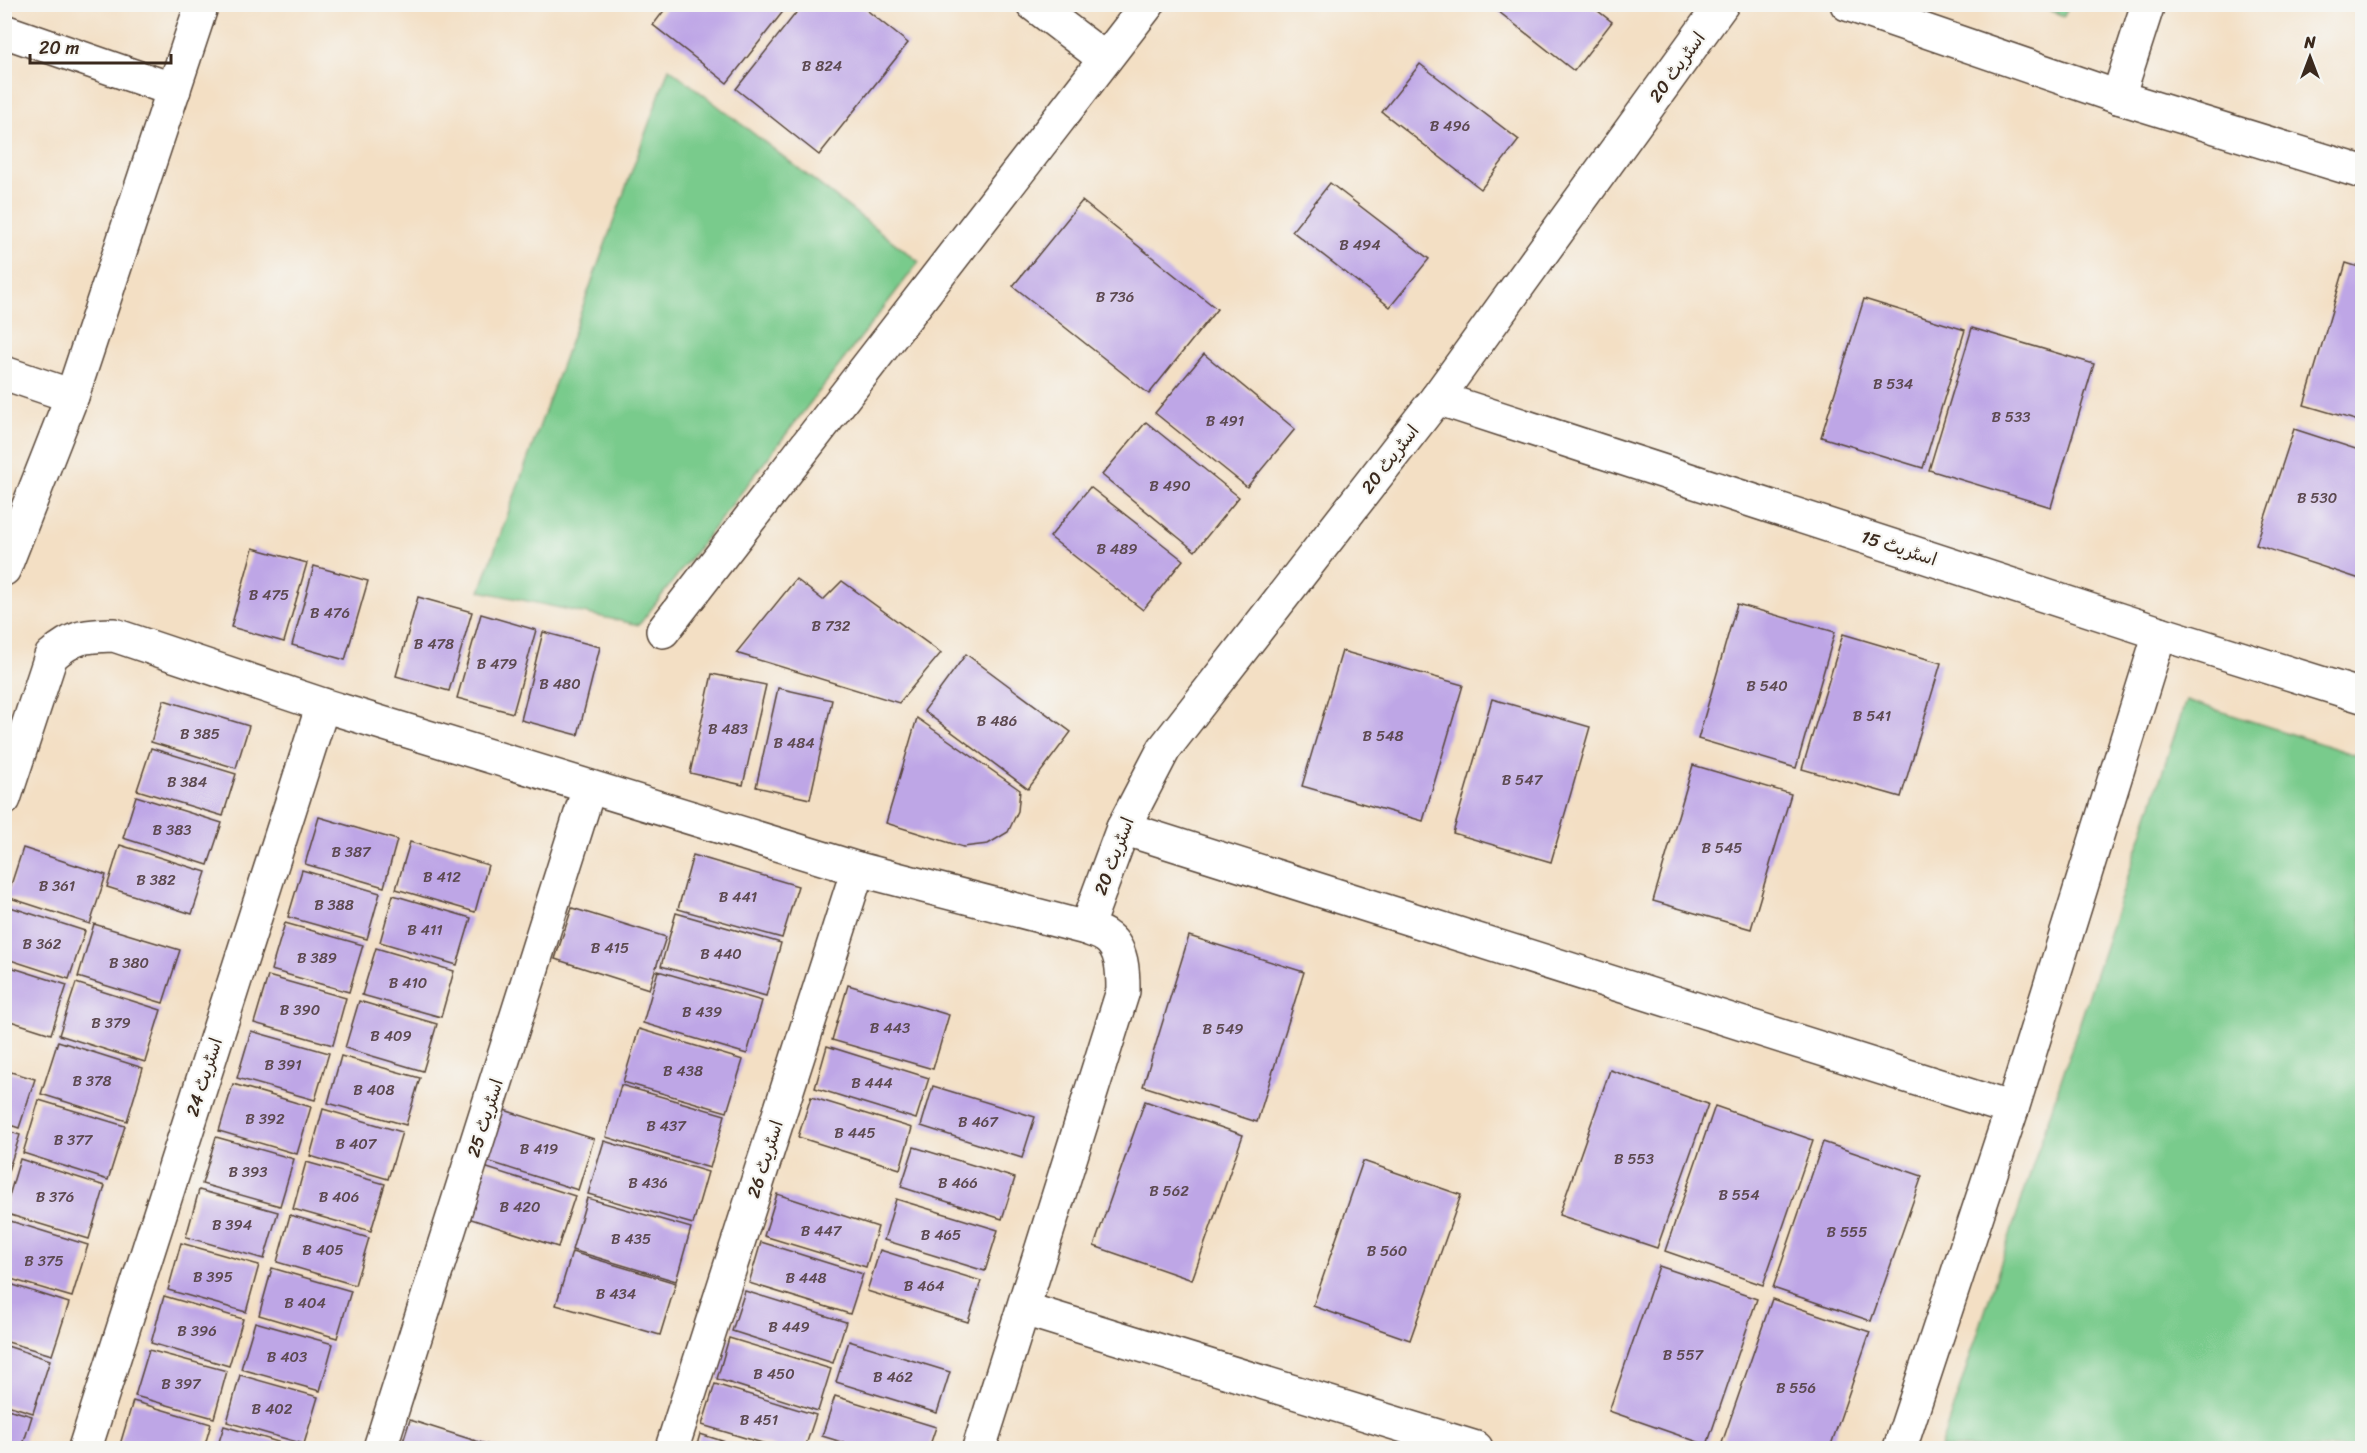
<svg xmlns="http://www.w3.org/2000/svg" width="2367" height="1453" viewBox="0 0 2367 1453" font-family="Sriracha,'Playpen Sans Arabic',sans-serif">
  <rect width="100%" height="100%" fill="#f6f6f2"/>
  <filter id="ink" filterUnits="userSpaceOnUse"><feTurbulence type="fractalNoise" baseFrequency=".0167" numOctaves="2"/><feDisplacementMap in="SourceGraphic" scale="12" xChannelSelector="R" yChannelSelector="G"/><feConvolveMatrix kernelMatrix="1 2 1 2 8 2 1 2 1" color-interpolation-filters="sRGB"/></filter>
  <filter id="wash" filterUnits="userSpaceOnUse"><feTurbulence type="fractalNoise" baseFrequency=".008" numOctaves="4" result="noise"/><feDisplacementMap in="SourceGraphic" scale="24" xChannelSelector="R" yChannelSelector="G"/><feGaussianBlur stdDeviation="1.35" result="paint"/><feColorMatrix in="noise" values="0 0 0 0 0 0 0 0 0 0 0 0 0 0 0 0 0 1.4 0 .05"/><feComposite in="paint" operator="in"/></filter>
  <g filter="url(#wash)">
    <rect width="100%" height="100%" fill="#f3dfc4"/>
    <!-- green -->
    <g fill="#79cb8c" stroke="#5a7a55" stroke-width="1.5">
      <path d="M 2036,5 L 2069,5 L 2064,16 Z"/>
      <path d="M 669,68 L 919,262 L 639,625 L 480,591 Z"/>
      <path d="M 2186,700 L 2362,757 L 2362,1448 L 1940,1448 Z"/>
    </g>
    <g id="blocks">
      <!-- building -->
      <g fill="#bea6e6">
        <path d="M 669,4 L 789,4 L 727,83 L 653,25 Z"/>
        <path d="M 803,4 L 859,4 L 908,43 L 819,155 L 736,89 Z"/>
        <path d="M 1489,4 L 1589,4 L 1612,22 L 1574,71 Z"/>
        <path d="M 1420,64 L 1519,140 L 1481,189 L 1382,112 Z"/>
        <path d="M 1330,183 L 1429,259 L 1390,307 L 1292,231 Z"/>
        <path d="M 1082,201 L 1217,309 L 1149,394 L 1013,286 Z"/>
        <path d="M 2346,263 L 2362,268 L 2362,422 L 2304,405 Z"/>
        <path d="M 1864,299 L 1965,330 L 1923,468 L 1821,437 Z"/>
        <path d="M 1972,328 L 2094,364 L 2051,507 L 1929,470 Z"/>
        <path d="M 1204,354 L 1295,429 L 1247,487 L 1155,413 Z"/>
        <path d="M 1146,422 L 1239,497 L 1195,551 L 1102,475 Z"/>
        <path d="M 2294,429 L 2362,451 L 2362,570 L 2360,579 L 2256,545 Z"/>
        <path d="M 1090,487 L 1183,560 L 1143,610 L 1050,537 Z"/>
        <path d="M 253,548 L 307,563 L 284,642 L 231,627 Z"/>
        <path d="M 314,566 L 368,581 L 345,660 L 292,645 Z"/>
        <path d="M 796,579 L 823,600 L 842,581 L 941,653 L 899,703 L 736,653 Z"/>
        <path d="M 418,597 L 472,612 L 449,691 L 396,676 Z"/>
        <path d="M 1737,604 L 1835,632 L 1796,768 L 1698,739 Z"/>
        <path d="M 481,614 L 536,630 L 513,713 L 457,698 Z"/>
        <path d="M 543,632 L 600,647 L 578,735 L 521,720 Z"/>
        <path d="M 1843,634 L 1941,663 L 1901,797 L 1802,769 Z"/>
        <path d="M 1342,651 L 1463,685 L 1423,821 L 1302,786 Z"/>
        <path d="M 966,654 L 1071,732 L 1028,789 L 924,711 Z"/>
        <path d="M 712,674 L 766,685 L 743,785 L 690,773 Z"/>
        <path d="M 778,688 L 832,700 L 810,799 L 756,787 Z"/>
        <path d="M 1492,699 L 1590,727 L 1551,862 L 1453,833 Z"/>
        <path d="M 164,700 L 249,726 L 236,768 L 151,742 Z"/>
        <path d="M 917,718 L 1020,790 L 1018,811 L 1008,832 L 988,844 L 963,847 L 886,823 Z"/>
        <path d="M 151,748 L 236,774 L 223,816 L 137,790 Z"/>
        <path d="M 1693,765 L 1791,794 L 1751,929 L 1653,901 Z"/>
        <path d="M 136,796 L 222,823 L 208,865 L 123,838 Z"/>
        <path d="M 319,817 L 397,840 L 384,887 L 305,864 Z"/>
        <path d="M 410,842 L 488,865 L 475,912 L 396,889 Z"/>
        <path d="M 120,845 L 206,872 L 192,914 L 107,887 Z"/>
        <path d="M 23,848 L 106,875 L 90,924 L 7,897 Z"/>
        <path d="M 693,855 L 798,886 L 782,938 L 678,909 Z"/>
        <path d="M 302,870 L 380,893 L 367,939 L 288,917 Z"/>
        <path d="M 393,895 L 471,918 L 457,965 L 380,942 Z"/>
        <path d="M 4,905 L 85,931 L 69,979 L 4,958 Z"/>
        <path d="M 572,908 L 666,937 L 649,989 L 555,959 Z"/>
        <path d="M 676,913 L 781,943 L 766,996 L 661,966 Z"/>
        <path d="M 285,923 L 363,945 L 349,992 L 271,970 Z"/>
        <path d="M 94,924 L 180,950 L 163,1003 L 78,977 Z"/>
        <path d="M 1189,936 L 1304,972 L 1257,1122 L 1143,1086 Z"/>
        <path d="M 376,948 L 454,971 L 441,1017 L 362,995 Z"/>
        <path d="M 4,965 L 67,985 L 51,1034 L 4,1019 Z"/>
        <path d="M 658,971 L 762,1001 L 747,1054 L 643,1023 Z"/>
        <path d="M 268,976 L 346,998 L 333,1045 L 254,1023 Z"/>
        <path d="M 76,983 L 161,1010 L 145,1062 L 59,1035 Z"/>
        <path d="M 848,985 L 949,1015 L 933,1069 L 832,1040 Z"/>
        <path d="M 359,1001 L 437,1024 L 423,1071 L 345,1048 Z"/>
        <path d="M 639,1029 L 743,1060 L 727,1112 L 623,1082 Z"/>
        <path d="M 251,1031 L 329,1053 L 315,1100 L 237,1078 Z"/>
        <path d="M 58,1041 L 143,1068 L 127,1121 L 41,1094 Z"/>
        <path d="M 827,1046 L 929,1078 L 916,1119 L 815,1088 Z"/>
        <path d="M 341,1056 L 420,1078 L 406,1125 L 328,1103 Z"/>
        <path d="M 4,1070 L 35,1079 L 19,1128 L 4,1123 Z"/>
        <path d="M 1610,1070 L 1708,1104 L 1657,1248 L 1559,1215 Z"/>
        <path d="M 233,1084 L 311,1107 L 297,1154 L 219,1131 Z"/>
        <path d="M 621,1085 L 725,1115 L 710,1168 L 606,1137 Z"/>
        <path d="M 933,1086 L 1035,1117 L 1022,1158 L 921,1126 Z"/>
        <path d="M 811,1097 L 912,1128 L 900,1169 L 798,1137 Z"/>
        <path d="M 39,1100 L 125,1126 L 108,1180 L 23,1153 Z"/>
        <path d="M 1145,1101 L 1243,1135 L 1192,1280 L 1094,1246 Z"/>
        <path d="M 1715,1106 L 1813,1140 L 1763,1285 L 1665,1251 Z"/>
        <path d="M 323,1109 L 402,1132 L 388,1179 L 310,1156 Z"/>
        <path d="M 501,1109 L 594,1139 L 578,1190 L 484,1160 Z"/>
        <path d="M 4,1130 L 20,1135 L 5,1180 L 4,1180 Z"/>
        <path d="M 216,1137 L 294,1159 L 280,1206 L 202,1184 Z"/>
        <path d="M 604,1141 L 708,1172 L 693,1224 L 588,1194 Z"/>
        <path d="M 1823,1142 L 1922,1176 L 1871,1321 L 1773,1288 Z"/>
        <path d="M 914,1147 L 1015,1178 L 1002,1219 L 901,1187 Z"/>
        <path d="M 20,1159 L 105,1186 L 89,1239 L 4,1213 Z"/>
        <path d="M 1363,1161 L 1461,1195 L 1410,1340 L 1313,1306 Z"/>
        <path d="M 306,1162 L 385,1184 L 371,1231 L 293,1209 Z"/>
        <path d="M 481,1166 L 575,1196 L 558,1247 L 465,1217 Z"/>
        <path d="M 199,1190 L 278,1212 L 264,1259 L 186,1237 Z"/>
        <path d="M 777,1194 L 878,1227 L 866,1267 L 764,1236 Z"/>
        <path d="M 587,1198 L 691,1228 L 676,1281 L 572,1250 Z"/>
        <path d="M 896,1199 L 998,1230 L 985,1271 L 884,1240 Z"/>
        <path d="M 290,1215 L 369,1238 L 355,1285 L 277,1262 Z"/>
        <path d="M 4,1219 L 88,1245 L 72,1297 L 4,1277 Z"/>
        <path d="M 761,1242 L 863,1274 L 850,1314 L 749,1283 Z"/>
        <path d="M 181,1243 L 259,1265 L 246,1312 L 168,1290 Z"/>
        <path d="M 880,1250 L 981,1281 L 968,1322 L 867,1291 Z"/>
        <path d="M 572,1252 L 676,1283 L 660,1335 L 556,1305 Z"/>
        <path d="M 1659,1266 L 1757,1299 L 1707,1445 L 1609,1411 Z"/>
        <path d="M 272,1268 L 351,1291 L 337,1338 L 259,1315 Z"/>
        <path d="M 4,1282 L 69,1303 L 52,1355 L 4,1341 Z"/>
        <path d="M 745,1291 L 846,1322 L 833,1363 L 732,1331 Z"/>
        <path d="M 164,1296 L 243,1319 L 229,1366 L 151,1343 Z"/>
        <path d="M 1772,1299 L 1870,1332 L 1830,1448 L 1737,1448 L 1722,1443 Z"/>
        <path d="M 255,1322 L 333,1344 L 320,1391 L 241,1369 Z"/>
        <path d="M 729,1338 L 831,1369 L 818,1411 L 717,1379 Z"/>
        <path d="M 849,1341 L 950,1372 L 937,1413 L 836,1382 Z"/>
        <path d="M 4,1345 L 50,1360 L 33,1413 L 4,1404 Z"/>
        <path d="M 149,1350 L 227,1371 L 214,1418 L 135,1396 Z"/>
        <path d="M 240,1375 L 318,1397 L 304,1444 L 227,1422 Z"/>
        <path d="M 715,1384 L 816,1415 L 805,1448 L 779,1448 L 702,1425 Z"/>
        <path d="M 835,1396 L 936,1427 L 929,1448 L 861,1448 L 822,1436 Z"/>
        <path d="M 133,1401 L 211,1424 L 204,1448 L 119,1448 Z"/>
        <path d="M 4,1408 L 32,1416 L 22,1448 L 4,1448 Z"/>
        <path d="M 410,1420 L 498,1448 L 401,1448 Z"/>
        <path d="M 224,1426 L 298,1448 L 217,1448 Z"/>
        <path d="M 700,1434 L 745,1448 L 696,1448 Z"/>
      </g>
    </g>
  </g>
  <g filter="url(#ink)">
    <use href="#blocks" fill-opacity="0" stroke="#574537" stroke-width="1.5"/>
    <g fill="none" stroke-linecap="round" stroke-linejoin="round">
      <defs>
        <g id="minor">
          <path d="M 1033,4 L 1105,59"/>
          <path d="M 1847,4 L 2118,97 L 2362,172"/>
          <path d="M 4,31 L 174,90"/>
          <path d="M 2118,97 L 2148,4"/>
          <path d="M 4,373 L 72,396"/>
          <path d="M 1437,398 L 2160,633 L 2362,696"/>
          <path d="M 4,569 L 72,396 L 202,4"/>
          <path d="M 663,631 L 1148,4"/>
          <path d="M 4,799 L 51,656 C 74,636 84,636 114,635 L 323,705 L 858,869 L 1086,928 C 1092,931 1100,932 1105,936 C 1123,947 1123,973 1123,991 L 979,1448"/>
          <path d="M 1123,828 L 2012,1109"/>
          <path d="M 1086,928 L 1123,828 L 1164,749 L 1437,398 L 1722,4"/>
          <path d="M 1024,1309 L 1476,1448"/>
          <path d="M 85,1448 L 323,705"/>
          <path d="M 380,1448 L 589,788"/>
          <path d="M 672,1448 L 858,869"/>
          <path d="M 1900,1448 L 2012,1109 L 2160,633"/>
        </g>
      </defs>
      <!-- minor casing -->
      <use href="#minor" stroke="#574537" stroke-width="36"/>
      <!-- minor -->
      <use href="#minor" stroke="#fff" stroke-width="33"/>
    </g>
  </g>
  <g text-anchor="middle" stroke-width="4.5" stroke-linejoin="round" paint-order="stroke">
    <!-- number labels -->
    <g font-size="15" fill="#5c4950">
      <text x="822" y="71">B 824</text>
      <text x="1450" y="131">B 496</text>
      <text x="1360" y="250">B 494</text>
      <text x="1115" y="302">B 736</text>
      <text x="1893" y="389">B 534</text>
      <text x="2011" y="422">B 533</text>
      <text x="1225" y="426">B 491</text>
      <text x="1170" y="491">B 490</text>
      <text x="2317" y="503">B 530</text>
      <text x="1117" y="554">B 489</text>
      <text x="269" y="600">B 475</text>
      <text x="330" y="618">B 476</text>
      <text x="831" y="631">B 732</text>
      <text x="434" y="649">B 478</text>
      <text x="497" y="669">B 479</text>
      <text x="560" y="689">B 480</text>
      <text x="1767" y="691">B 540</text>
      <text x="1872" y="721">B 541</text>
      <text x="997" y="726">B 486</text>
      <text x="728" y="734">B 483</text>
      <text x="200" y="739">B 385</text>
      <text x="1383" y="741">B 548</text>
      <text x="794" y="748">B 484</text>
      <text x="1522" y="785">B 547</text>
      <text x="187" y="787">B 384</text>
      <text x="172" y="835">B 383</text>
      <text x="1722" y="853">B 545</text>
      <text x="351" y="857">B 387</text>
      <text x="442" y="882">B 412</text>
      <text x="156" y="885">B 382</text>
      <text x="57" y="891">B 361</text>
      <text x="738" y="902">B 441</text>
      <text x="334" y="910">B 388</text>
      <text x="425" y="935">B 411</text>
      <text x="42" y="949">B 362</text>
      <text x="610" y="953">B 415</text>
      <text x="721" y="959">B 440</text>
      <text x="317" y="963">B 389</text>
      <text x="129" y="968">B 380</text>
      <text x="408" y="988">B 410</text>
      <text x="300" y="1015">B 390</text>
      <text x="702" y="1017">B 439</text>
      <text x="111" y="1028">B 379</text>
      <text x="890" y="1033">B 443</text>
      <text x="1223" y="1034">B 549</text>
      <text x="391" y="1041">B 409</text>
      <text x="283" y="1070">B 391</text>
      <text x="683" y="1076">B 438</text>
      <text x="92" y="1086">B 378</text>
      <text x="872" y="1088">B 444</text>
      <text x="374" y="1095">B 408</text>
      <text x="265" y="1124">B 392</text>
      <text x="978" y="1127">B 467</text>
      <text x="666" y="1131">B 437</text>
      <text x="855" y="1138">B 445</text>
      <text x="73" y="1145">B 377</text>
      <text x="356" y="1149">B 407</text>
      <text x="539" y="1154">B 419</text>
      <text x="1634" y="1164">B 553</text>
      <text x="248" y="1177">B 393</text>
      <text x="648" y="1188">B 436</text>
      <text x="958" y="1188">B 466</text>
      <text x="1169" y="1196">B 562</text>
      <text x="1739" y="1200">B 554</text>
      <text x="55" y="1202">B 376</text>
      <text x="339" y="1202">B 406</text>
      <text x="520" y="1212">B 420</text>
      <text x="232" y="1230">B 394</text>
      <text x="821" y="1236">B 447</text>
      <text x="1847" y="1237">B 555</text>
      <text x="941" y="1240">B 465</text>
      <text x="631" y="1244">B 435</text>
      <text x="323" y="1255">B 405</text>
      <text x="1387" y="1256">B 560</text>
      <text x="44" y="1266">B 375</text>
      <text x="213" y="1282">B 395</text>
      <text x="806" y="1283">B 448</text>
      <text x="924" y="1291">B 464</text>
      <text x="616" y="1299">B 434</text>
      <text x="305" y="1308">B 404</text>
      <text x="789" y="1332">B 449</text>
      <text x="197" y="1336">B 396</text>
      <text x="1683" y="1360">B 557</text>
      <text x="287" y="1362">B 403</text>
      <text x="774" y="1379">B 450</text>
      <text x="893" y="1382">B 462</text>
      <text x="181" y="1389">B 397</text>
      <text x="1796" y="1393">B 556</text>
      <text x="272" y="1414">B 402</text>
      <text x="759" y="1425">B 451</text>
    </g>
    <!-- street labels -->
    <g font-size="18" fill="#3b2a1e" stroke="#f6f6f2">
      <text transform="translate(1677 67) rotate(-54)" y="6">اسٹریٹ 20</text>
      <text transform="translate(1390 459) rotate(-52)" y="6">اسٹریٹ 20</text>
      <text transform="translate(1899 548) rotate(18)" y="6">اسٹریٹ 15</text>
      <text transform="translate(1114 856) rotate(-69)" y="6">اسٹریٹ 20</text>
      <text transform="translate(204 1077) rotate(-72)" y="6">اسٹریٹ 24</text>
      <text transform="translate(485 1118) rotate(-72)" y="6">اسٹریٹ 25</text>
      <text transform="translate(765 1159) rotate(-72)" y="6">اسٹریٹ 26</text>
    </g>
  </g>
  <!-- margin -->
  <rect width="2367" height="1453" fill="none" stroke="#f6f6f2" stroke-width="24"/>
  <!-- north arrow -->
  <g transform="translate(2310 57)" stroke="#f6f6f2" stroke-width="4.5" paint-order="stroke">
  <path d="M0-4.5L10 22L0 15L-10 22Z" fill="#3b2a1e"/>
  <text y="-9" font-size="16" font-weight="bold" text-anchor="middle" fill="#3b2a1e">N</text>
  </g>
  <!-- scale -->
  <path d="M30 54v9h141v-9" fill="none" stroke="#3b2a1e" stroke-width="3"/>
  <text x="39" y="54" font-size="18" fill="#3b2a1e" stroke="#f6f6f2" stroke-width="4.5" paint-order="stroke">20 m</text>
</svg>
